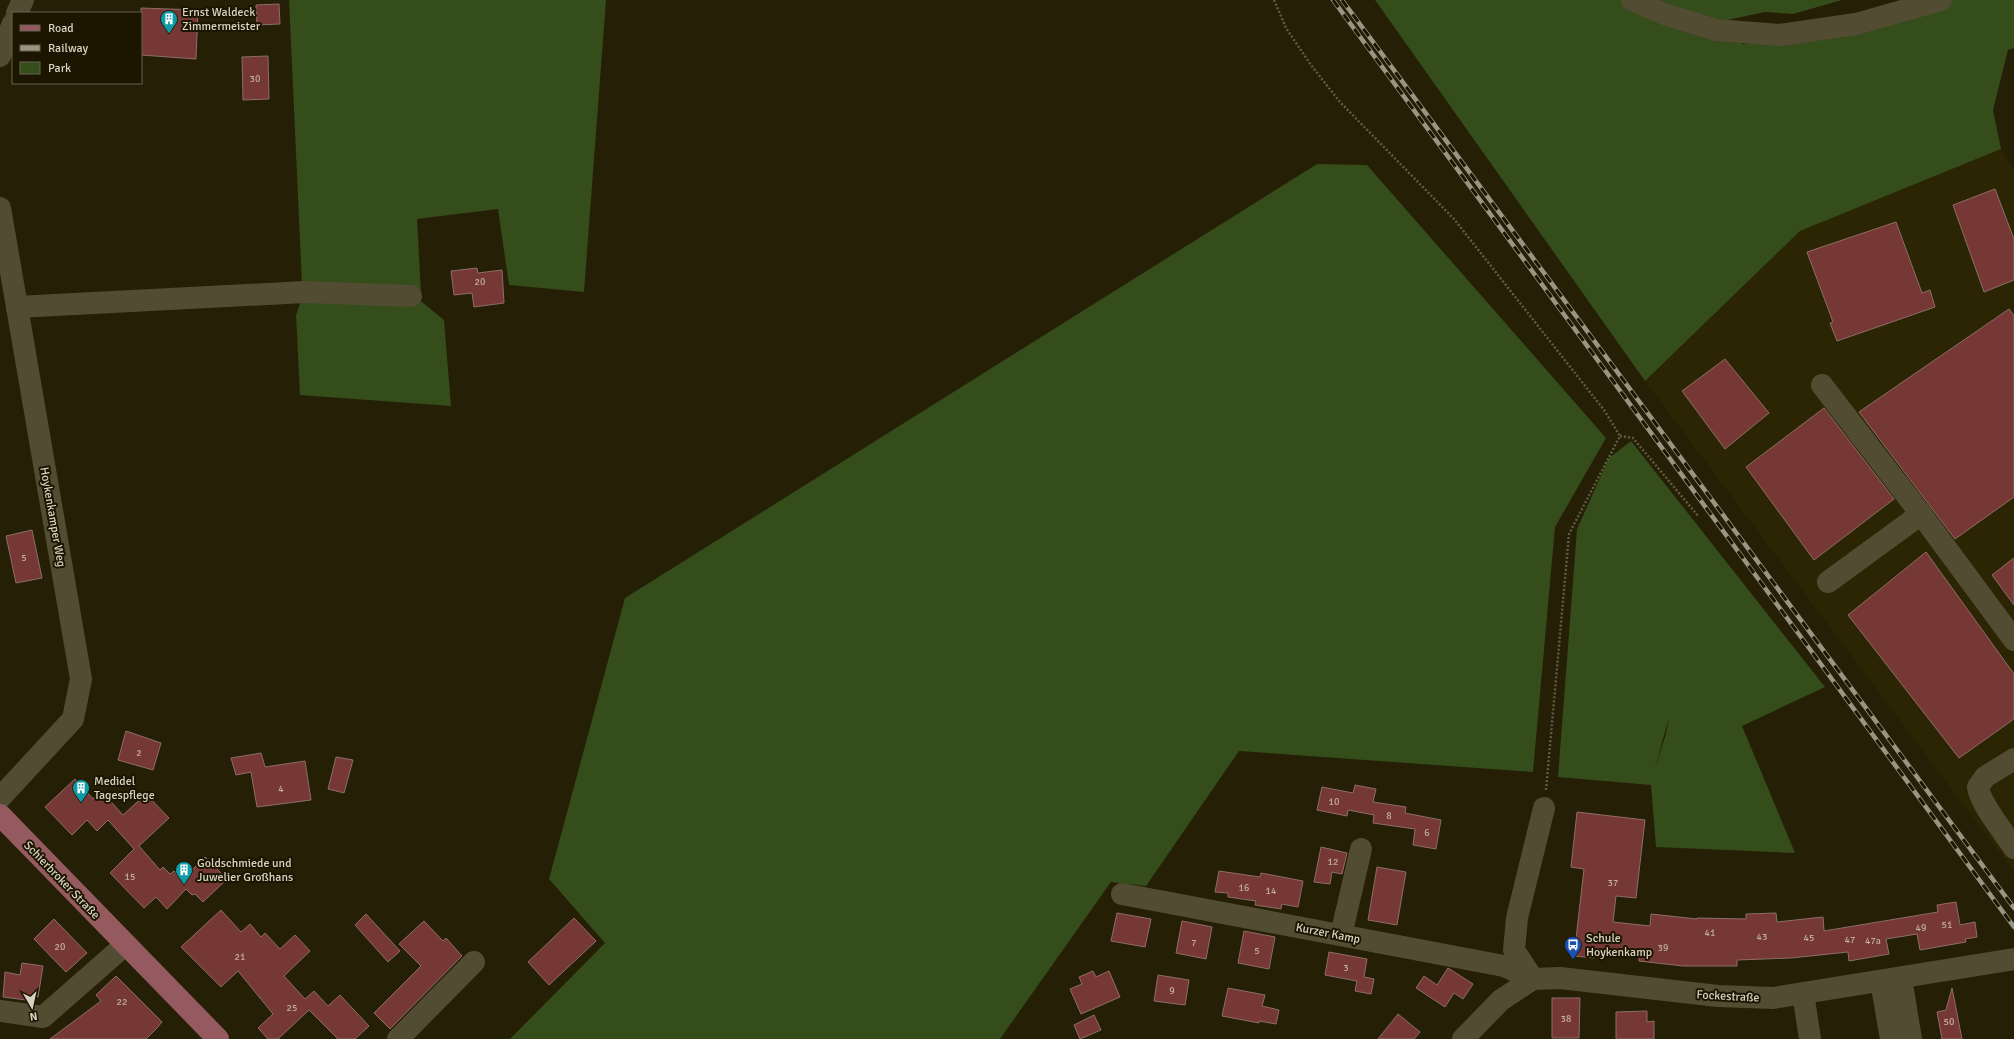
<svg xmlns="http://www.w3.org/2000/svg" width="2014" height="1039" viewBox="0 0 2014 1039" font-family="Signika,sans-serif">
  <rect width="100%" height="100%" fill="#251f06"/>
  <!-- built -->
  <path fill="#2c2503" d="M 2001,149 L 2014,170 L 2014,872 L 1645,381 L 1800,231 Z"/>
  <!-- green -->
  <g fill="#354c1b" fill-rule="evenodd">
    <path d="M 289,0 L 606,0 L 584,292 L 509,285 L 498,209 L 417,219 L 421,293 L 375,288 L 302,285 Z"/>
    <path d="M 1375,0 L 1842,0 L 1793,14 L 1765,12 L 1723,21 L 1745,35 L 1742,44 L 1872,29 L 1949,0 L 2014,0 L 2014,48 L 2008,50 L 1993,110 L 2001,149 L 1800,231 L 1645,381 Z"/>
    <path d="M 1317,164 L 1367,165 L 1606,438 L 1555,527 L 1533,772 L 1239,751 L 1146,886 L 1111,882 L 1000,1039 L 510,1039 L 605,943 L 549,879 L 625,598 Z"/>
    <path d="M 302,298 L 422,302 L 444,320 L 451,406 L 300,395 L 296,315 Z"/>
    <path d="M 1631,441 L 1825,687 L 1742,726 L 1795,853 L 1656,847 L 1651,785 L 1558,777 L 1577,529 L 1609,458 ZM 1669,718 L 1666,734 L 1655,768 Z"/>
  </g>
  <!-- building -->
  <g fill="#763834" stroke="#8d6d6a">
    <path d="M 279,4 L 280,24 L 257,25 L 256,5 Z"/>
    <path d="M 141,8 L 198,10 L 196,59 L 141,55 Z"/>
    <path d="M 268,56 L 269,99 L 243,100 L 242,57 Z"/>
    <path d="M 1995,189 L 2014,239 L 2014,280 L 1984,292 L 1953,205 Z"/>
    <path d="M 1896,222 L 1922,293 L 1930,290 L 1935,307 L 1837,341 L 1830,323 L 1833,322 L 1807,252 Z"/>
    <path d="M 477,268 L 478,273 L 502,270 L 504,303 L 474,307 L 472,293 L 454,295 L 451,271 Z"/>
    <path d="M 2009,309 L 2014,316 L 2014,497 L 1955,539 L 1859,412 Z"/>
    <path d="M 1725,359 L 1769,413 L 1725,449 L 1682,391 Z"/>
    <path d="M 1824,408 L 1894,499 L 1814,560 L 1746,467 Z"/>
    <path d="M 32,530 L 42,578 L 16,583 L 6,536 Z"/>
    <path d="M 1926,552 L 2014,674 L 2014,719 L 1959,758 L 1848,615 Z"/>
    <path d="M 2014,558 L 2014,605 L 1992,575 Z"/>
    <path d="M 126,731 L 161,743 L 153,770 L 118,760 Z"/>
    <path d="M 261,753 L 265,767 L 305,761 L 311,800 L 257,807 L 251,772 L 236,775 L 231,758 Z"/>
    <path d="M 336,757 L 353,760 L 344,793 L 328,789 Z"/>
    <path d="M 75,779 L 93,799 L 101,791 L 123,815 L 146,794 L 169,818 L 139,846 L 160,870 L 163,867 L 170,874 L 174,871 L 182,880 L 205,857 L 227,879 L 203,902 L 195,894 L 192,895 L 186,889 L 167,909 L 156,897 L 144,908 L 110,873 L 134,849 L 108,820 L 97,831 L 87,820 L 72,835 L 45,807 Z"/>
    <path d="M 1355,785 L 1376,789 L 1373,802 L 1406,807 L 1405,813 L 1441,820 L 1436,849 L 1413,845 L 1415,829 L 1373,823 L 1374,815 L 1348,810 L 1347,816 L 1317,810 L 1322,787 L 1353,793 Z"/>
    <path d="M 1577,812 L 1645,820 L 1636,898 L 1616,896 L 1613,922 L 1650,926 L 1651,914 L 1697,919 L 1697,918 L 1746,919 L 1746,914 L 1776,913 L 1777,922 L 1823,917 L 1824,931 L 1938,912 L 1937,905 L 1956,902 L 1960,925 L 1975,922 L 1977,937 L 1965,939 L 1966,942 L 1920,950 L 1917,934 L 1886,939 L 1889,954 L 1849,961 L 1848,952 L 1791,958 L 1737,960 L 1737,966 L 1683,966 L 1639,961 L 1639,956 L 1595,951 L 1594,958 L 1574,956 L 1584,869 L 1571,867 Z"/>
    <path d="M 1321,847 L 1347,853 L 1342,874 L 1332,872 L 1330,884 L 1314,882 Z"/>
    <path d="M 1377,867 L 1406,872 L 1397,925 L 1368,920 Z"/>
    <path d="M 1219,871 L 1260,877 L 1261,873 L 1303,881 L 1298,907 L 1282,904 L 1281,909 L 1255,905 L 1256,901 L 1228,897 L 1228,893 L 1215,892 Z"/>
    <path d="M 221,910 L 241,932 L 250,924 L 261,937 L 265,933 L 280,949 L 295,935 L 310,951 L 284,976 L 305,999 L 314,991 L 328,1006 L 340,995 L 369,1026 L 355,1039 L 338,1039 L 309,1010 L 278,1039 L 268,1039 L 258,1028 L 273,1014 L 238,971 L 221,987 L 181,947 Z"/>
    <path d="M 1117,913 L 1151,919 L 1145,947 L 1111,941 Z"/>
    <path d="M 366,914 L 400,951 L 388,962 L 355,925 Z"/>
    <path d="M 574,918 L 596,941 L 549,985 L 528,962 Z"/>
    <path d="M 54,919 L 87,953 L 66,972 L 34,939 Z"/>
    <path d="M 424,921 L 443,941 L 446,938 L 462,956 L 390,1029 L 374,1013 L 421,966 L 399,944 Z"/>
    <path d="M 1182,921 L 1212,927 L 1206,959 L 1176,953 Z"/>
    <path d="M 1244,931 L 1275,937 L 1269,969 L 1238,963 Z"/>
    <path d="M 1329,952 L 1367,959 L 1364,977 L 1374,979 L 1371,994 L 1355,991 L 1357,981 L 1325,975 Z"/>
    <path d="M 22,963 L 43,966 L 38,997 L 27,996 L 26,1000 L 3,997 L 5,972 L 20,975 Z"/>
    <path d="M 1448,968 L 1473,984 L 1463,999 L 1454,993 L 1445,1007 L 1416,988 L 1424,976 L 1437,985 Z"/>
    <path d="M 1093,971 L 1096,977 L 1109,971 L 1120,997 L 1081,1014 L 1070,989 L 1082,984 L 1079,977 Z"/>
    <path d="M 1158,975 L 1189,980 L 1185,1005 L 1154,1001 Z"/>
    <path d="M 116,976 L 162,1022 L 156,1029 L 146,1039 L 50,1039 L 101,1001 L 96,995 Z"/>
    <path d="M 1228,988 L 1265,995 L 1262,1006 L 1279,1010 L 1276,1024 L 1259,1021 L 1259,1023 L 1222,1016 Z"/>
    <path d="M 1952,988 L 1962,1039 L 1942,1039 L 1937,1012 L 1946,1010 Z"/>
    <path d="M 1552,998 L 1580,998 L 1579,1038 L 1552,1038 Z"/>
    <path d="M 1647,1011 L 1647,1022 L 1654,1021 L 1654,1039 L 1616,1039 L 1616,1012 Z"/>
    <path d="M 1398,1014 L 1420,1032 L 1414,1039 L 1378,1039 Z"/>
    <path d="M 1094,1015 L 1101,1030 L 1080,1039 L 1074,1025 Z"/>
  </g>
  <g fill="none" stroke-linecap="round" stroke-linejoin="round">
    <!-- path -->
    <g stroke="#615b46" stroke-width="2.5" stroke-dasharray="2 2" stroke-linecap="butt">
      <path d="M 1274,0 L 1286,28 L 1311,65 L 1340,102 L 1454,219 L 1604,410 L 1620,436"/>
      <path d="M 1620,436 L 1633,438 L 1699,517"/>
      <path d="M 1546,790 L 1569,534 L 1620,436"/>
    </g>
    <!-- minor -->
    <g stroke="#524c32" stroke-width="22">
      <path d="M 1632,0 L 1664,14 L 1716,30 L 1780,35 L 1856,24 L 1941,0"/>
      <path d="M 17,13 L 23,0"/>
      <path d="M 0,56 L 13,23"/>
      <path d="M 0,208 L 81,679 L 73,719 L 0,798"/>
      <path d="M 17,307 L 305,292 L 411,296"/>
      <path d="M 1822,385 L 1921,514 L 2014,640"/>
      <path d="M 1828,582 L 1921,514"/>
      <path d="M 2014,759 L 1985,777 L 1978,787 C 1980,804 2004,832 2014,848"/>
      <path d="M 1122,894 L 1504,966 L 1533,979"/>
      <path d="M 1341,935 L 1361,849"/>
      <path d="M 1901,978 L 1911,1039"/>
      <path d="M 1533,979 L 1514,950 L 1517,918 L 1544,808"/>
      <path d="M 1881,981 L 1891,1039"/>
      <path d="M 1803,993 L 1810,1039"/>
      <path d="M 0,1011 L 43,1017 L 125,945"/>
      <path d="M 398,1039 L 474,962"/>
      <path d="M 1463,1039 L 1501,1000 L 1533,979 L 1560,978 L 1718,996 L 1773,998 L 2014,959"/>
    </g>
    <!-- major -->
    <path stroke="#955a60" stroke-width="22" d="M 0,815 L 218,1039"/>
    <defs>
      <g id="rail">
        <path d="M 1333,0 L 2014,927"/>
        <path d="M 1342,0 L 2014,908"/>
      </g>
    </defs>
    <!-- rail casing -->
    <use href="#rail" stroke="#9a9583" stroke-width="4.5"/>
    <!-- rail -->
    <use href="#rail" stroke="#1c1600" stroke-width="3" stroke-dasharray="9" stroke-linecap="butt"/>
  </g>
  <!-- icons -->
  <defs>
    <symbol id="building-pin" viewBox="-11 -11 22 30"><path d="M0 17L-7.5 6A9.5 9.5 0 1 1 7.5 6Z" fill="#0f9aa8" stroke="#1c1600"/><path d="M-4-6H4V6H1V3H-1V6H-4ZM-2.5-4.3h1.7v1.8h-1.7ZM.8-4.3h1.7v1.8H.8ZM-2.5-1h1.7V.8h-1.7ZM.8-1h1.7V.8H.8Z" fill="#fff"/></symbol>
    <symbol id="bus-pin" viewBox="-11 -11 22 30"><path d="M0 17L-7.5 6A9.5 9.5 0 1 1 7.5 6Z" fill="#1a4fb4" stroke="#1c1600"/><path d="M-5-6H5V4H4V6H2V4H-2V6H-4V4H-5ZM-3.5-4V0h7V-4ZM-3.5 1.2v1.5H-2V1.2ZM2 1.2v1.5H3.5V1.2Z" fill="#fff"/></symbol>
  </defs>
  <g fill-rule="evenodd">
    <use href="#building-pin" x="159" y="9" width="20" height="27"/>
    <use href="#building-pin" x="71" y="778" width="20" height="27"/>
    <use href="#building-pin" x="174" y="860" width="20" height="27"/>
    <use href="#bus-pin" x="1563" y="935" width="20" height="27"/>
  </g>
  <g text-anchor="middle" stroke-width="4" stroke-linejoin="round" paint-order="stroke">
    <!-- number labels -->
    <g font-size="10" fill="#bfaca0">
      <text x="255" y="82">30</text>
      <text x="480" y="285">20</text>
      <text x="24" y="561">5</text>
      <text x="139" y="756">2</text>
      <text x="281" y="792">4</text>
      <text x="1334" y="805">10</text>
      <text x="1389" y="819">8</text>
      <text x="1427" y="836">6</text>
      <text x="1333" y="865">12</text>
      <text x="130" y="880">15</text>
      <text x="1613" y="886">37</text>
      <text x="1244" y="891">16</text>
      <text x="1271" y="894">14</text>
      <text x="1947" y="928">51</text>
      <text x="1921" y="931">49</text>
      <text x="1710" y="936">41</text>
      <text x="1762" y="940">43</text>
      <text x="1809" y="941">45</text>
      <text x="1850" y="943">47</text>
      <text x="1873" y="944">47a</text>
      <text x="1194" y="946">7</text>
      <text x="60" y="950">20</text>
      <text x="1663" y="951">39</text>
      <text x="1257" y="954">5</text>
      <text x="240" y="960">21</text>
      <text x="1346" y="971">3</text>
      <text x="1172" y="994">9</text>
      <text x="122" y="1005">22</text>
      <text x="292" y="1011">25</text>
      <text x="1566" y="1022">38</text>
      <text x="1949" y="1025">50</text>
    </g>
    <!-- poi labels -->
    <g font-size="12" fill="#d7d3c4" stroke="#1c1600" text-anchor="start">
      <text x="182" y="16">Ernst Waldeck<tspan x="182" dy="14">Zimmermeister</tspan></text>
      <text x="94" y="785">Medidel<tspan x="94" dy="14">Tagespflege</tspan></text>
      <text x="197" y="867">Goldschmiede und<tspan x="197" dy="14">Juwelier Großhans</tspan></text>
      <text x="1586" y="942">Schule<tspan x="1586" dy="14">Hoykenkamp</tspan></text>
    </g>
    <!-- street labels -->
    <g font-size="12" fill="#d7d3c4" stroke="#1c1600">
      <text transform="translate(53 517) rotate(80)" y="4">Hoykenkamper Weg</text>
      <text transform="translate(62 880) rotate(46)" y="4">Schierbroker Straße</text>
      <text transform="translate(1328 933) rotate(11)" y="4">Kurzer Kamp</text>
      <text transform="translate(1728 996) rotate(3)" y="4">Fockestraße</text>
    </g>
  </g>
  <!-- legend -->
  <rect x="12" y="12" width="130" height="72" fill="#1c1600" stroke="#67624e"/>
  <rect x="20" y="25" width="20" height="6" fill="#955a60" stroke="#67624e"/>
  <text x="48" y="32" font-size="12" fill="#d7d3c4">Road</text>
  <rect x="20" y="45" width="20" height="6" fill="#9a9583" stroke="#67624e"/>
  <text x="48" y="52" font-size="12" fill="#d7d3c4">Railway</text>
  <rect x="20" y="62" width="20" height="12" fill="#354c1b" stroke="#67624e"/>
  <text x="48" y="72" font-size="12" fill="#d7d3c4">Park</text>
  <!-- north arrow -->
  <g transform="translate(32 1007) rotate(171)" stroke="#1c1600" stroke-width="3" paint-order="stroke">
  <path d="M0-3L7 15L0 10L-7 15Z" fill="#d7d3c4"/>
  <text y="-6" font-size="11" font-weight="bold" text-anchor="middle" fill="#d7d3c4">N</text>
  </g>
</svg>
